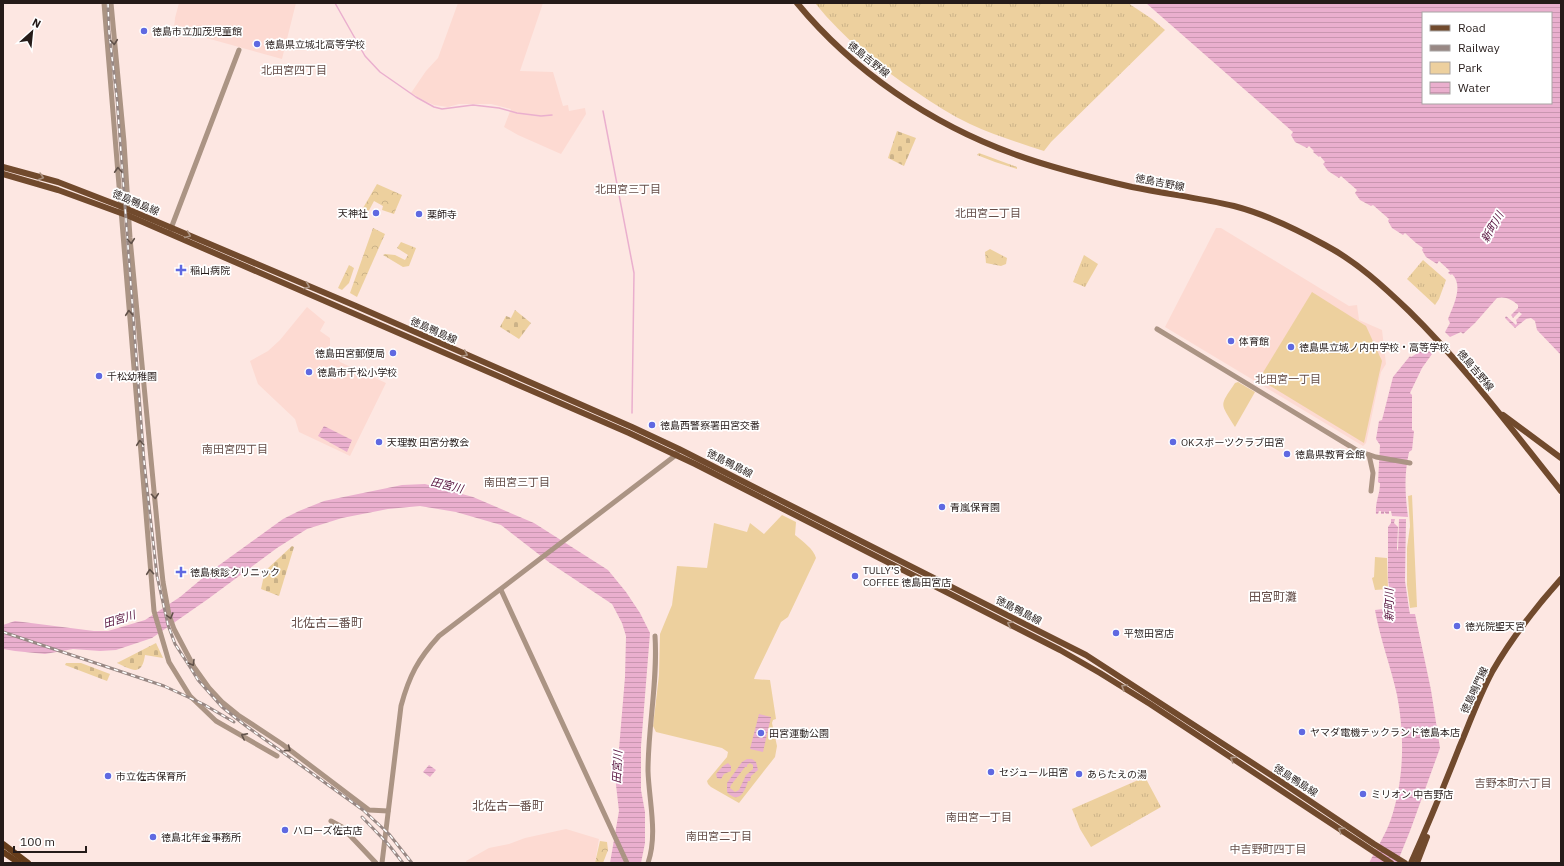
<svg xmlns="http://www.w3.org/2000/svg" width="1564" height="866" viewBox="0 0 1564 866" font-family="'IBM Plex Sans','Noto Sans JP',sans-serif">
  <defs>
    <pattern id="grass-tufts" width="24" height="20" patternUnits="userSpaceOnUse"><rect width="24" height="20" fill="#edd09e"/><path d="M3 7l-1-3M5 7V3M7 7l1-3M15 17l-1-3M17 17v-4M19 17l1-3" fill="none" stroke="#cbb288"/></pattern>
    <pattern id="forest-crowns" width="20" height="18" patternUnits="userSpaceOnUse"><rect width="20" height="18" fill="#edd09e"/><path d="M2 6a3 3 0 1 1 6 0M12 15a3 3 0 1 1 6 0" fill="none" stroke="#cbb288"/></pattern>
    <pattern id="cemetery-stones" width="16" height="16" patternUnits="userSpaceOnUse"><rect width="16" height="16" fill="#edd09e"/><path d="M2 7V4a2 2 0 0 1 4 0v3zM10 15v-3a2 2 0 0 1 4 0v3z" fill="#cbb288"/></pattern>
    <pattern id="water-rules" width="6" height="5" patternUnits="userSpaceOnUse"><rect width="6" height="5" fill="#eaafce"/><path d="M0 2.5h6" fill="none" stroke="#c996b0"/></pattern>
  </defs>
  <rect width="100%" height="100%" fill="#fde7e2"/>
  <!-- built -->
  <g fill="#fddad2">
    <path d="M 179,3 L 296,3 L 282,59 L 174,29 L 175,18 Z"/>
    <path d="M 458,3 L 543,3 L 520,71 L 553,72 L 563,106 L 568,105 L 569,111 L 585,108 L 586,114 L 561,154 L 518,135 L 504,127 L 511,109 L 491,104 L 459,104 L 448,107 L 434,105 L 425,101 L 411,93 L 426,71 L 438,58 Z"/>
    <path d="M 1216,228 L 1221,228 L 1349,306 L 1357,305 L 1359,320 L 1382,330 L 1386,364 L 1381,372 L 1366,443 L 1363,446 L 1165,327 Z"/>
    <path d="M 307,307 L 325,322 L 320,331 L 330,338 L 330,347 L 340,362 L 386,383 L 350,456 L 299,432 L 295,419 L 258,384 L 250,361 L 268,351 L 280,340 Z"/>
    <path d="M 566,829 L 599,839 L 595,863 L 467,863 L 466,861 L 489,848 L 509,844 L 525,838 Z"/>
  </g>
  <!-- grass -->
  <g fill="url(#grass-tufts)">
    <path d="M 815,3 L 1128,3 L 1152,19 L 1165,30 L 1051,142 L 1044,151 C 1019,143 994,135 970,124 C 951,115 934,104 918,93 C 879,67 844,39 815,3 Z"/>
    <path d="M 979,153 L 1017,167 L 1017,169 L 995,162 L 977,155 Z"/>
    <path d="M 1084,255 L 1098,264 L 1085,287 L 1073,282 Z"/>
    <path d="M 1423,260 L 1446,280 L 1439,299 L 1435,305 L 1407,279 Z"/>
    <path d="M 1145,777 L 1161,807 L 1091,847 L 1080,829 L 1072,809 Z"/>
  </g>
  <!-- forest -->
  <g fill="url(#forest-crowns)">
    <path d="M 377,184 L 402,195 L 394,214 L 382,210 L 383,206 L 374,201 L 365,218 L 359,215 Z"/>
    <path d="M 373,228 L 385,234 L 357,297 L 350,293 Z"/>
    <path d="M 401,242 L 416,248 L 409,266 L 403,267 L 383,255 L 385,254 L 395,255 L 405,260 L 408,255 L 397,248 Z"/>
    <path d="M 990,249 L 1007,258 L 1006,264 L 1001,266 L 986,263 L 985,252 Z"/>
    <path d="M 349,265 L 354,268 L 349,283 L 342,290 L 338,288 Z"/>
    <path d="M 600,841 L 607,842 L 608,850 L 603,863 L 595,863 Z"/>
  </g>
  <!-- cemetery -->
  <g fill="url(#cemetery-stones)">
    <path d="M 897,131 L 916,138 L 904,166 L 888,158 Z"/>
    <path d="M 515,310 L 531,323 L 519,339 L 500,327 L 506,316 L 511,318 Z"/>
    <path d="M 292,546 L 294,547 L 279,596 L 261,589 L 265,571 Z"/>
    <path d="M 156,643 L 163,658 L 145,655 C 142,677 132,670 117,663 Z"/>
    <path d="M 66,663 L 81,663 L 110,674 L 107,681 L 65,665 Z"/>
  </g>
  <!-- park -->
  <g fill="#edd09e">
    <path d="M 1312,292 L 1366,326 L 1382,361 L 1364,443 L 1259,379 Z"/>
    <path d="M 1238,382 L 1255,392 L 1235,427 C 1220,402 1219,407 1235,383 Z"/>
    <path d="M 1412,495 L 1417,607 L 1410,608 L 1407,585 L 1407,548 L 1410,526 L 1408,496 Z"/>
    <path d="M 782,515 L 796,522 L 795,535 C 802,541 814,549 816,558 L 788,617 L 781,622 L 755,676 L 754,679 L 770,680 L 776,719 L 773,720 L 772,723 L 777,746 L 775,757 L 739,803 L 711,787 L 708,784 L 707,781 L 727,757 L 728,752 L 722,748 L 656,732 L 653,726 L 659,675 L 660,634 L 672,605 L 677,566 L 707,568 L 714,523 L 747,532 L 750,523 L 764,534 Z"/>
    <path d="M 1375,557 L 1387,558 L 1388,589 L 1375,590 L 1372,578 L 1374,577 Z"/>
  </g>
  <!-- water -->
  <g fill="url(#water-rules)" fill-rule="evenodd">
    <path d="M 1146,3 L 1561,3 L 1561,355 L 1537,330 L 1535,321 L 1531,318 L 1526,319 L 1515,328 L 1505,318 L 1506,316 L 1516,325 L 1517,323 L 1516,320 L 1522,314 L 1519,312 L 1513,318 L 1511,315 L 1518,308 L 1518,305 C 1512,300 1506,296 1497,298 L 1475,323 L 1463,334 L 1461,332 L 1450,337 L 1445,332 L 1450,323 L 1448,319 C 1453,306 1464,286 1452,274 L 1451,275 L 1448,273 L 1450,271 L 1439,261 L 1437,264 L 1426,257 L 1422,250 L 1423,248 L 1416,243 L 1405,233 L 1403,235 L 1392,228 L 1388,221 L 1389,219 L 1373,205 L 1371,206 L 1360,200 L 1355,193 L 1357,190 L 1341,176 L 1339,178 L 1328,171 L 1323,164 L 1325,162 L 1320,156 L 1319,157 L 1313,152 L 1314,151 L 1309,146 L 1307,148 L 1295,142 L 1291,135 L 1293,132 ZM 1423,13 L 1551,13 L 1551,103 L 1423,103 Z"/>
    <path d="M 1426,348 L 1432,354 L 1422,368 L 1410,393 L 1412,395 L 1412,430 L 1414,431 L 1412,450 L 1409,452 C 1404,475 1405,493 1408,517 L 1392,516 L 1391,511 L 1389,511 L 1389,514 L 1386,514 L 1384,511 L 1384,514 L 1381,514 L 1381,511 L 1379,511 L 1378,514 L 1376,514 C 1375,501 1380,495 1380,483 L 1378,482 L 1380,445 L 1376,439 L 1379,421 L 1382,420 L 1393,377 L 1410,356 L 1411,357 Z"/>
    <path d="M 324,426 L 352,440 L 347,452 L 318,436 Z"/>
    <path d="M 425,484 L 473,497 L 534,523 L 608,570 L 626,592 L 640,613 L 650,633 L 641,746 L 641,790 L 645,812 L 645,843 L 641,863 L 610,863 L 619,811 L 616,785 L 625,677 L 626,636 L 622,623 L 612,604 L 550,563 L 501,525 L 456,512 L 420,506 L 388,509 L 342,518 L 307,529 L 277,548 L 208,599 L 152,638 L 116,650 L 100,651 L 73,649 L 45,654 L 15,651 L 3,649 L 3,625 L 15,621 L 94,631 L 108,631 L 145,620 L 180,597 L 211,571 L 283,519 L 299,511 L 324,501 L 402,485 Z"/>
    <path d="M 1391,519 L 1395,519 L 1394,523 L 1398,527 L 1397,549 L 1398,551 L 1399,519 L 1406,519 L 1405,581 L 1409,609 L 1410,614 L 1415,614 L 1431,690 L 1440,748 L 1410,831 L 1397,863 L 1369,863 C 1376,849 1386,834 1391,819 C 1404,780 1405,736 1397,695 C 1391,667 1380,639 1375,610 L 1391,608 L 1388,578 L 1388,527 L 1391,523 Z"/>
    <path d="M 759,714 L 771,717 L 763,752 L 750,749 Z"/>
    <path d="M 747,759 L 752,759 L 756,762 L 758,770 L 751,776 L 750,781 L 748,781 C 745,791 739,805 727,792 L 727,783 L 742,762 ZM 750,763 L 753,765 L 753,769 L 746,775 L 739,790 L 735,792 L 730,788 L 731,785 L 745,767 L 747,767 L 747,765 Z"/>
    <path d="M 728,763 L 731,766 L 731,771 L 724,774 L 721,779 L 717,778 L 716,774 L 723,766 Z"/>
    <path d="M 429,765 L 436,770 L 430,777 L 423,772 Z"/>
  </g>
  <g fill="none" stroke-linecap="round" stroke-linejoin="round">
    <!-- stream -->
    <g stroke="#eaafce" stroke-width="1.5">
      <path d="M 335,3 L 365,56 L 380,72 L 416,97 L 434,107 L 442,109 L 473,105 L 499,108 L 517,113 L 541,116 L 552,115"/>
      <path d="M 603,111 L 634,273 L 632,413"/>
    </g>
    <!-- tertiary -->
    <g stroke="#ab9484" stroke-width="5">
      <path d="M 104,3 L 154,611 L 169,662 L 190,696 L 216,721 L 277,756"/>
      <path d="M 111,3 L 124,142 L 130,238 L 160,554 L 163,582 L 169,615 L 174,629 L 194,667 L 209,688 L 222,702 L 238,715 L 282,744 L 369,810 L 388,811"/>
      <path d="M 170,231 L 239,50"/>
      <path d="M 1157,329 L 1358,451 L 1376,457 L 1410,463"/>
      <path d="M 1369,455 L 1373,473 L 1371,491"/>
      <path d="M 501,590 L 627,863"/>
      <path d="M 331,821 L 342,827 L 376,863"/>
      <path d="M 382,863 L 401,706 C 409,676 418,659 439,636 L 676,455 L 679,449"/>
      <path d="M 648,863 C 658,834 649,801 648,771 C 648,726 658,681 655,636"/>
    </g>
    <!-- primary -->
    <g stroke="#714a2d" stroke-width="6">
      <path d="M 797,3 C 853,71 931,124 1014,154 C 1052,168 1093,178 1132,187 C 1166,194 1200,198 1234,206 C 1265,214 1296,229 1325,245 C 1357,262 1383,286 1409,311 C 1465,366 1512,430 1561,491"/>
      <path d="M 3,167 L 58,182 L 120,206 L 356,306 L 632,427 L 679,449 L 1086,655 L 1274,777 L 1374,844 L 1405,863"/>
      <path d="M 3,174 L 58,190 L 129,216 L 629,433 L 695,464 L 1060,650 L 1100,673 L 1150,704 L 1391,863"/>
      <path d="M 1503,415 L 1561,458"/>
      <path d="M 1411,863 C 1428,825 1444,786 1459,748 C 1470,722 1479,696 1492,672 C 1511,639 1535,608 1561,579"/>
      <path d="M 1417,863 L 1427,837"/>
    </g>
    <!-- trunk -->
    <g stroke="#663d1b" stroke-width="6">
      <path d="M 3,844 L 28,863"/>
      <path d="M 3,852 L 19,863"/>
    </g>
    <defs>
      <g id="rail">
        <path d="M 108,3 L 109,32 L 117,99 L 144,461 L 157,576 L 168,625 L 175,644 L 190,667 L 198,680 L 222,707 L 246,726 L 363,810 L 389,834 L 412,863"/>
        <path d="M 3,632 L 164,686 L 203,704 L 234,722"/>
        <path d="M 362,817 L 388,844 L 403,863"/>
      </g>
    </defs>
    <!-- rail casing -->
    <use href="#rail" stroke="#988884" stroke-width="3"/>
    <!-- rail -->
    <use href="#rail" stroke="#fff" stroke-width="1.5" stroke-dasharray="4.5" stroke-linecap="butt"/>
  </g>
  <!-- one-way arrows -->
  <defs><path id="oneway-chevron" d="M-2-3.5L2.5 0L-2 3.5" fill="none" stroke-width="1.6" stroke-linecap="round" stroke-linejoin="round"/></defs>
  <g stroke="#615149">
    <use href="#oneway-chevron" transform="translate(114 42) rotate(85)"/>
    <use href="#oneway-chevron" transform="translate(118 170) rotate(-93)"/>
    <use href="#oneway-chevron" transform="translate(131 241) rotate(85)"/>
    <use href="#oneway-chevron" transform="translate(129 313) rotate(-95)"/>
    <use href="#oneway-chevron" transform="translate(140 443) rotate(-95)"/>
    <use href="#oneway-chevron" transform="translate(155 496) rotate(85)"/>
    <use href="#oneway-chevron" transform="translate(150 572) rotate(-95)"/>
    <use href="#oneway-chevron" transform="translate(170 616) rotate(74)"/>
    <use href="#oneway-chevron" transform="translate(192 663) rotate(59)"/>
    <use href="#oneway-chevron" transform="translate(244 736) rotate(-153)"/>
    <use href="#oneway-chevron" transform="translate(288 749) rotate(37)"/>
  </g>
  <g stroke="#aa9281">
    <use href="#oneway-chevron" transform="translate(41 177) rotate(16)"/>
    <use href="#oneway-chevron" transform="translate(188 235) rotate(22)"/>
    <use href="#oneway-chevron" transform="translate(307 286) rotate(23)"/>
    <use href="#oneway-chevron" transform="translate(465 354) rotate(24)"/>
    <use href="#oneway-chevron" transform="translate(1010 624) rotate(-153)"/>
    <use href="#oneway-chevron" transform="translate(1124 687) rotate(-148)"/>
    <use href="#oneway-chevron" transform="translate(1233 759) rotate(-147)"/>
    <use href="#oneway-chevron" transform="translate(1341 830) rotate(-147)"/>
  </g>
  <!-- markers -->
  <g fill="#5f69e1" stroke="#fff" stroke-width="1.5">
    <circle cx="144" cy="31" r="4"/>
    <circle cx="257" cy="44" r="4"/>
    <circle cx="376" cy="213" r="4"/>
    <circle cx="419" cy="214" r="4"/>
    <path d="M179 264h4v4h4v4h-4v4h-4v-4h-4v-4h4z"/>
    <circle cx="1231" cy="341" r="4"/>
    <circle cx="1291" cy="347" r="4"/>
    <circle cx="393" cy="353" r="4"/>
    <circle cx="309" cy="372" r="4"/>
    <circle cx="99" cy="376" r="4"/>
    <circle cx="652" cy="425" r="4"/>
    <circle cx="379" cy="442" r="4"/>
    <circle cx="1173" cy="442" r="4"/>
    <circle cx="1287" cy="454" r="4"/>
    <circle cx="942" cy="507" r="4"/>
    <path d="M179 566h4v4h4v4h-4v4h-4v-4h-4v-4h4z"/>
    <circle cx="855" cy="576" r="4"/>
    <circle cx="1457" cy="626" r="4"/>
    <circle cx="1116" cy="633" r="4"/>
    <circle cx="1302" cy="732" r="4"/>
    <circle cx="761" cy="733" r="4"/>
    <circle cx="991" cy="772" r="4"/>
    <circle cx="1079" cy="774" r="4"/>
    <circle cx="108" cy="776" r="4"/>
    <circle cx="1363" cy="794" r="4"/>
    <circle cx="285" cy="830" r="4"/>
    <circle cx="153" cy="837" r="4"/>
  </g>
  <g text-anchor="middle" stroke-width="3.5" stroke-linejoin="round" paint-order="stroke">
    <!-- poi labels -->
    <g font-size="10" fill="#251b19" stroke="#fff" text-anchor="start">
      <text x="152" y="35">徳島市立加茂児童館</text>
      <text x="265" y="48">徳島県立城北高等学校</text>
      <text x="368" y="217" text-anchor="end">天神社</text>
      <text x="427" y="218">薬師寺</text>
      <text x="190" y="274">稲山病院</text>
      <text x="1239" y="345">体育館</text>
      <text x="1299" y="351">徳島県立城ノ内中学校・高等学校</text>
      <text x="385" y="357" text-anchor="end">徳島田宮郵便局</text>
      <text x="317" y="376">徳島市千松小学校</text>
      <text x="107" y="380">千松幼稚園</text>
      <text x="660" y="429">徳島西警察署田宮交番</text>
      <text x="387" y="446">天理教 田宮分教会</text>
      <text x="1181" y="446">OKスポーツクラブ田宮</text>
      <text x="1295" y="458">徳島県教育会館</text>
      <text x="950" y="511">青嵐保育園</text>
      <text x="863" y="574">TULLY’S<tspan x="863" dy="12">COFFEE 徳島田宮店</tspan></text>
      <text x="190" y="576">徳島検診クリニック</text>
      <text x="1465" y="630">徳光院聖天宮</text>
      <text x="1124" y="637">平惣田宮店</text>
      <text x="1310" y="736">ヤマダ電機テックランド徳島本店</text>
      <text x="769" y="737">田宮運動公園</text>
      <text x="999" y="776">セジュール田宮</text>
      <text x="1087" y="778">あらたえの湯</text>
      <text x="116" y="780">市立佐古保育所</text>
      <text x="1371" y="798">ミリオン 中吉野店</text>
      <text x="293" y="834">ハローズ佐古店</text>
      <text x="161" y="841">徳島北年金事務所</text>
    </g>
    <!-- street labels -->
    <g font-size="10" fill="#251b19" stroke="#fff">
      <text transform="translate(869 59) rotate(39)" y="4">徳島吉野線</text>
      <text transform="translate(1160 182) rotate(11)" y="4">徳島吉野線</text>
      <text transform="translate(136 202) rotate(23)" y="4">徳島鴨島線</text>
      <text transform="translate(434 330) rotate(24)" y="4">徳島鴨島線</text>
      <text transform="translate(1476 370) rotate(50)" y="4">徳島吉野線</text>
      <text transform="translate(730 463) rotate(27)" y="4">徳島鴨島線</text>
      <text transform="translate(1019 610) rotate(27)" y="4">徳島鴨島線</text>
      <text transform="translate(1474 690) rotate(-65)" y="4">徳島鳴門線</text>
      <text transform="translate(1296 780) rotate(33)" y="4">徳島鴨島線</text>
    </g>
    <!-- neighbourhood labels -->
    <g font-size="11" fill="#654e49" stroke="#fff">
      <text x="294" y="74">北田宮四丁目</text>
      <text x="628" y="193">北田宮三丁目</text>
      <text x="988" y="217">北田宮二丁目</text>
      <text x="1288" y="383">北田宮一丁目</text>
      <text x="235" y="453">南田宮四丁目</text>
      <text x="517" y="486">南田宮三丁目</text>
      <text x="1513" y="787">吉野本町六丁目</text>
      <text x="979" y="821">南田宮一丁目</text>
      <text x="719" y="840">南田宮二丁目</text>
      <text x="1268" y="853">中吉野町四丁目</text>
    </g>
    <!-- water labels -->
    <g font-size="11" font-style="italic" fill="#57133e" stroke="#fff">
      <text transform="translate(1492 227) rotate(-60)" y="4">新町川</text>
      <text transform="translate(447 485) rotate(14)" y="4">田宮川</text>
      <text transform="translate(1389 605) rotate(-90)" y="4">新町川</text>
      <text transform="translate(119 619) rotate(-17)" y="4">田宮川</text>
      <text transform="translate(617 767) rotate(-87)" y="4">田宮川</text>
    </g>
    <!-- quarter labels -->
    <g font-size="12" fill="#654e49" stroke="#fff">
      <text x="1273" y="601">田宮町灘</text>
      <text x="327" y="627">北佐古二番町</text>
      <text x="508" y="810">北佐古一番町</text>
    </g>
  </g>
  <!-- border -->
  <rect width="1564" height="866" fill="none" stroke="#251b19" stroke-width="8"/>
  <!-- legend -->
  <rect x="1422" y="12" width="130" height="92" fill="#ffffff" stroke="#a8a4a3"/>
  <rect x="1430" y="25" width="20" height="6" fill="#714a2d" stroke="#a8a4a3"/>
  <text x="1458" y="32" font-size="12" fill="#251b19">Road</text>
  <rect x="1430" y="45" width="20" height="6" fill="#988884" stroke="#a8a4a3"/>
  <text x="1458" y="52" font-size="12" fill="#251b19">Railway</text>
  <rect x="1430" y="62" width="20" height="12" fill="#edd09e" stroke="#a8a4a3"/>
  <text x="1458" y="72" font-size="12" fill="#251b19">Park</text>
  <rect x="1430" y="82" width="20" height="12" fill="url(#water-rules)" stroke="#a8a4a3"/>
  <text x="1458" y="92" font-size="12" fill="#251b19">Water</text>
  <!-- north arrow -->
  <g transform="translate(32 32) rotate(27)" stroke="#ffffff" stroke-width="3" paint-order="stroke">
  <path d="M0-3L7 15L0 10L-7 15Z" fill="#251b19"/>
  <text y="-6" font-size="11" font-weight="bold" text-anchor="middle" fill="#251b19">N</text>
  </g>
  <!-- scale -->
  <path d="M14 846v6h72v-6" fill="none" stroke="#251b19" stroke-width="2"/>
  <text x="20" y="846" font-size="12" fill="#251b19" stroke="#ffffff" stroke-width="3" paint-order="stroke">100 m</text>
</svg>
